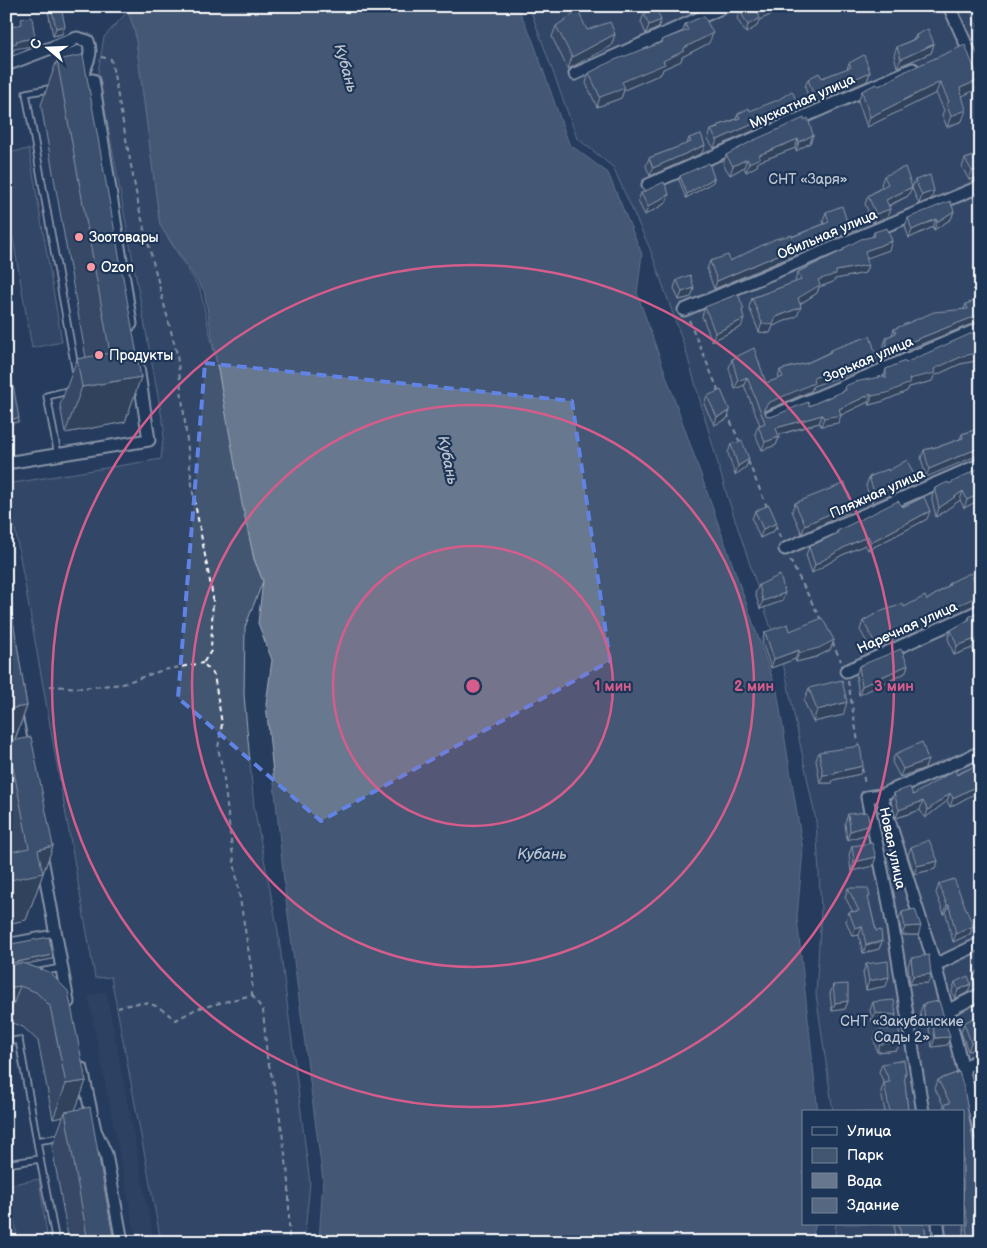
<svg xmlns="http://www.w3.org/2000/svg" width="987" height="1248" viewBox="0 0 987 1248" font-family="'Balsamiq Sans',sans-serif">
  <rect width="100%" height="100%" fill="#263d5e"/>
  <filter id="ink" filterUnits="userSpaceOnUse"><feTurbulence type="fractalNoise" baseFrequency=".02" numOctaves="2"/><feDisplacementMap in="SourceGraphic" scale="10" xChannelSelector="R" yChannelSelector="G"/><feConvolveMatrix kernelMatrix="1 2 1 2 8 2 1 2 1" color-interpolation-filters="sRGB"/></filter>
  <g filter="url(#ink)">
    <!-- built -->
    <g fill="#344a68">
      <path d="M 6,338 L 21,423 L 6,426 Z"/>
      <path d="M 106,991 L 154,1242 L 137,1242 L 88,996 Z"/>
    </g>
    <!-- green -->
    <g fill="#425672" stroke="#a0aab8">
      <path d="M 529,6 L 968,6 L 981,34 L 981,1242 L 834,1242 L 836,1224 L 963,1224 L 963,1112 L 833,1112 L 816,994 L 821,910 L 816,821 L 785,671 L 726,492 L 685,348 L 650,249 L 613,167 L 577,138 Z"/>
      <path d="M 128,11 L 135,32 L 160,225 L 200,289 L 223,392 L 254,559 L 263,581 L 245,627 L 244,695 L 254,807 L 278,931 L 310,1183 L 304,1242 L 161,1242 L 111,977 L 95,978 L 7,484 L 161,459 L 164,429 L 98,72 L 104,37 Z"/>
      <path d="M 29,149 L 62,342 L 32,348 L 6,198 L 6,153 Z"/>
      <path d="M 39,1179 L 48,1242 L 18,1242 L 8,1185 Z"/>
    </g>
    <!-- water -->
    <path fill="#67788e" stroke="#a4aebb" d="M 124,6 L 517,6 L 533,41 L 569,144 L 608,173 L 642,254 L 637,293 L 777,691 L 803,850 L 797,918 L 818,1112 L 803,1112 L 803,1224 L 816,1224 L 811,1242 L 319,1242 L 323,1180 L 286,900 L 266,704 L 272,660 L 258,623 L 263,581 L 254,559 L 242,504 L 204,291 L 160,225 L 135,32 L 128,11 Z"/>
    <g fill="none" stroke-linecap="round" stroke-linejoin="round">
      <defs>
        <g id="service">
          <path d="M 54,88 L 26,93 L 76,373"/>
          <path d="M 6,143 L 7,148"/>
          <path d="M 58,455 L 47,396 L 72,390"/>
          <path d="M 6,942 L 55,933"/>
          <path d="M 40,972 L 61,968"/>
          <path d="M 6,1042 L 19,1040 L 37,1141"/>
          <path d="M 40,1159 L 56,1242"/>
          <path d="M 6,1164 L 40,1159 L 37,1141 L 61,1137"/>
        </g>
        <g id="minor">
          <path d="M 949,6 L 981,78"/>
          <path d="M 6,65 L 77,38 L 88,41 C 95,58 81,67 83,82 L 93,80 L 131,324"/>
          <path d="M 575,74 L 726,6"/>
          <path d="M 648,185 L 913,69"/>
          <path d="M 684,310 L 981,186"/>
          <path d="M 768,418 L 981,328"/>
          <path d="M 6,463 L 149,440 L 138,367"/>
          <path d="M 785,549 L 981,464"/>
          <path d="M 846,671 L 981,610"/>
          <path d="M 16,715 L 24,754"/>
          <path d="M 881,795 L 935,965 L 981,1135"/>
          <path d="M 42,858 L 68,1002"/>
          <path d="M 935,965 L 981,943"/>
          <path d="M 947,1011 L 981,994"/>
          <path d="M 963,1068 L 981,1058"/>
          <path d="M 82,1069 L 95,1130 L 106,1154 L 122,1242"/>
          <path d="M 923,1112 L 889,904 L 867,797 L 881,795 L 981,752"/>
          <path d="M 938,1224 L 940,1242"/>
        </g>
      </defs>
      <!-- service casing -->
      <use href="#service" stroke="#fff" stroke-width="9"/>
      <!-- minor casing -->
      <use href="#minor" stroke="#fff" stroke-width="15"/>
      <!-- path -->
      <g stroke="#fff" stroke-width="2" stroke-dasharray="5 4" stroke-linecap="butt">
        <path d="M 101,57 L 111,59 L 139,208 L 177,354 L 193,493 L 213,597 L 211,651 L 203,663 L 214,675 L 222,724 L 218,748 L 223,771 L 232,849 L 252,973 L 252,995 L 196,1009 L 176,1020 C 151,1001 148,999 118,1008"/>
        <path d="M 689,320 L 719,392"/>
        <path d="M 727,413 L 740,443"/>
        <path d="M 748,461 L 767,507"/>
        <path d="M 775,525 L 781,539"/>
        <path d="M 790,560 L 821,620"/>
        <path d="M 832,642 L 841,661"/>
        <path d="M 848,681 L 859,748"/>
        <path d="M 50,686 L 82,688 L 122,684 L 163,670 L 203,663"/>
        <path d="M 862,768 L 865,785"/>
        <path d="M 252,995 L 263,1010 L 267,1057 L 277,1097 L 289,1182 L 289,1242"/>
      </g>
      <!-- service -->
      <use href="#service" stroke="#1d3557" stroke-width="5.5"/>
      <!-- minor -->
      <use href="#minor" stroke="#1d3557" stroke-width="11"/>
    </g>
    <!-- wall -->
    <g fill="#49596f" stroke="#fff">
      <path d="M 47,6 L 61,6 L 62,34 L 53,36 Z"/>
      <path d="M 693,6 L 705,6 L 705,7 L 695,12 Z"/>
      <path d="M 748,6 L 790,6 L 781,13 L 779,11 L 759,20 L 757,26 L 746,33 L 737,19 L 740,11 Z"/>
      <path d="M 644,14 L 658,28 L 646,34 L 641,22 Z"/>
      <path d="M 685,24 L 709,43 L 682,57 L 681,61 L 663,69 L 661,74 L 624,90 L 621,98 L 597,107 L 586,83 L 589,73 L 661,43 L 662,40 L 683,31 Z"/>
      <path d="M 556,26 L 587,30 L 615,34 L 611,46 L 568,69 L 552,37 Z"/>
      <path d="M 916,35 L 934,44 L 931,53 L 897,67 L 894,55 L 897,47 L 914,39 Z"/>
      <path d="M 57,60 L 141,377 L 125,422 L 65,433 L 60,405 L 77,359 L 86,358 L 41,105 Z"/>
      <path d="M 849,63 L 870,72 L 867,81 L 811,105 L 805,87 L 808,79 L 822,78 L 847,69 Z"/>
      <path d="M 906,71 L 975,90 L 962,96 L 962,121 L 947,127 L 942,115 L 944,110 L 936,93 L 867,127 L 858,101 L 862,91 L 879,86 Z"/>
      <path d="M 798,104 L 795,112 L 714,148 L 708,139 L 711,130 L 716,128 L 717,126 L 736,119 L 738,114 Z"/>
      <path d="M 813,135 L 810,143 L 796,151 L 795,148 L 758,162 L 757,166 L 746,172 L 744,167 L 730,175 L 723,164 L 726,155 Z"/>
      <path d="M 689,138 L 702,153 L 650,176 L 646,166 L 649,158 L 687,144 Z"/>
      <path d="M 981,154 L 981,177 L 969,180 L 962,167 L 965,159 Z"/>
      <path d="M 680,176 L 714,178 L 713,182 L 686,198 L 679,180 Z"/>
      <path d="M 884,176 L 908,196 L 889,206 L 887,217 L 873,223 L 865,204 L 868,196 L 882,187 L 881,184 Z"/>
      <path d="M 915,180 L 931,199 L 919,204 L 912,188 Z"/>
      <path d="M 641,193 L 666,203 L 645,215 L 638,201 Z"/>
      <path d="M 954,211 L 951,219 L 934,230 L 933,227 L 909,238 L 905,226 L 908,218 Z"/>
      <path d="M 826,212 L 845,234 L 714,289 L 707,269 L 710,261 L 730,261 L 824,224 L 823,221 Z"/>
      <path d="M 874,232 L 889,250 L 866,258 L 868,265 L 865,273 L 835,279 L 833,282 L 819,287 L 817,293 L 800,304 L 797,316 L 773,326 L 770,333 L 759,332 L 749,307 L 752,298 L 796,282 L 795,281 L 798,272 L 843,251 L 844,248 L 872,237 Z"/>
      <path d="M 677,280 L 691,297 L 679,300 L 674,288 Z"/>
      <path d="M 966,304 L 979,321 L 899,353 L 898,355 L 884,361 L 884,344 L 887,337 L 892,335 L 894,329 L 964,309 Z"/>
      <path d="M 705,307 L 742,313 L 741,327 L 712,341 L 702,316 Z"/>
      <path d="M 830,350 L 874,365 L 813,386 L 811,391 L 765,411 L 766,415 L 771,417 L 809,406 L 843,391 L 845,386 L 884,376 L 886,369 L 905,363 L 980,360 L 960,364 L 934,376 L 932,381 L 909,387 L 907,391 L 884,401 L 869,405 L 868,402 L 841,415 L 838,423 L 821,426 L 819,423 L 778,435 L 779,437 L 776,445 L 762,450 L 755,434 L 758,426 L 760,425 L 744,385 L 735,389 L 729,368 L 732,359 L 766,383 L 778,379 L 780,370 L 807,363 L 828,353 Z"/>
      <path d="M 707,396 L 727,419 L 714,425 L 704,404 Z"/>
      <path d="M 981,428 L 926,477 L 921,458 L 924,450 L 944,445 L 960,439 L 962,434 Z"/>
      <path d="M 731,444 L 746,467 L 735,475 L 728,453 Z"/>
      <path d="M 981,470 L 981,499 L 964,508 L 960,500 L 936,517 L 932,500 L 932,496 L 935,488 L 949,484 Z"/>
      <path d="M 888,471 L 912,486 L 872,503 L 866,486 L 869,477 Z"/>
      <path d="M 795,503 L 848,512 L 802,534 L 792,511 Z"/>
      <path d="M 903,507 L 927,519 L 868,550 L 865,545 L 842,555 L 812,573 L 806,555 L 809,547 L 835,535 L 837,531 Z"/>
      <path d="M 755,511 L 774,531 L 760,538 L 752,519 Z"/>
      <path d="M 6,578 L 27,706 L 15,740 L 53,846 L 26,920 L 6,924 Z"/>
      <path d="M 949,583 L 981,593 L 981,597 L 979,603 L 906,636 L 889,641 L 887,644 L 872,651 L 860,630 L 863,621 L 904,607 L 927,600 L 948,586 Z"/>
      <path d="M 759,585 L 782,601 L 760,609 L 755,593 Z"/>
      <path d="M 981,611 L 981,653 L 975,656 L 972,648 L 954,655 L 948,638 L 951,630 L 968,620 L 969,617 Z"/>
      <path d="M 790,631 L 834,640 L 830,650 L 816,657 L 796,662 L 795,659 L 771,668 L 762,642 L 765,632 Z"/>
      <path d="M 908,665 L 905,673 L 859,695 L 856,675 L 859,666 Z"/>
      <path d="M 809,688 L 843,715 L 813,722 L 804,701 Z"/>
      <path d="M 819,752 L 860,774 L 833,780 L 832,783 L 820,783 L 816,760 Z"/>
      <path d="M 895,754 L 925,768 L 900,777 L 892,762 Z"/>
      <path d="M 981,763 L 981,790 L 950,807 L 947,801 L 925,818 L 920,810 L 896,818 L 891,802 L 894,793 L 913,795 Z"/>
      <path d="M 848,814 L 867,834 L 847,840 L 845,823 Z"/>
      <path d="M 852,846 L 876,857 L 873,866 L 851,871 L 849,855 Z"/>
      <path d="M 911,847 L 938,861 L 935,869 L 914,874 L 908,855 Z"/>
      <path d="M 939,884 L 973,926 L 970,934 L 953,942 L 946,913 L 944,914 L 936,893 Z"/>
      <path d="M 848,888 L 869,901 L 876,931 L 882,941 L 879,949 L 863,953 L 859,935 L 852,936 L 846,921 L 849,912 L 853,912 L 845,897 Z"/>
      <path d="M 902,912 L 918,935 L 902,935 L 899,920 Z"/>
      <path d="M 6,945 L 53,955 L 52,959 L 25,964 L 49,972 L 86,1081 L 75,1110 L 114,1242 L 69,1242 L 52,1147 L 63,1117 L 53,1119 L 38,1041 L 23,1027 L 7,1021 Z"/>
      <path d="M 911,958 L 928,983 L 910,984 L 908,966 Z"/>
      <path d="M 866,964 L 886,986 L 866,990 L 863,973 Z"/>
      <path d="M 981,970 L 981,988 L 977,988 L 973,980 L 976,972 Z"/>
      <path d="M 955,982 L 968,992 L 955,999 L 952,991 Z"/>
      <path d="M 833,985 L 848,1001 L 845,1009 L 832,1011 L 830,994 Z"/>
      <path d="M 873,1002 L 893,1024 L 872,1022 L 870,1010 Z"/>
      <path d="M 923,1004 L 947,1045 L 932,1047 L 929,1029 L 930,1027 L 922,1026 L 920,1012 Z"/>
      <path d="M 964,1023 L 980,1048 L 968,1051 L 961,1032 Z"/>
      <path d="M 877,1031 L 897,1050 L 877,1052 L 874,1039 Z"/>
      <path d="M 882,1064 L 906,1073 L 904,1077 L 908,1112 L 885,1112 L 881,1092 L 884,1083 L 879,1072 Z"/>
      <path d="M 959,1072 L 978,1199 L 981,1242 L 964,1242 L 963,1233 L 964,1229 L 963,1223 L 963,1112 L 942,1112 L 944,1106 L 935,1089 L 938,1080 Z"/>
      <path d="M 894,1224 L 924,1224 L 927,1242 L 897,1242 Z"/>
    </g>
    <!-- shaded-wall -->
    <g fill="#3c485a" stroke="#fff">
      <path d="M 697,6 L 705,6 L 705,7 L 695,12 Z"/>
      <path d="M 775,6 L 781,6 L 779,11 L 759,20 L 757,26 L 746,33 L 748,25 L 758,14 Z"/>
      <path d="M 783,6 L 790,6 L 781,13 Z"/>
      <path d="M 661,20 L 658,28 L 646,34 L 649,25 Z"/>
      <path d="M 65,26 L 62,34 L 53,36 L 56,28 Z"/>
      <path d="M 713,33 L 709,43 L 682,57 L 681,61 L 663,69 L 661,74 L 624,90 L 621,98 L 597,107 L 600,97 L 622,82 L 663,61 L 684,48 Z"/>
      <path d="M 615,34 L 611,46 L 568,69 L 572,57 Z"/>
      <path d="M 35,38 L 32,46 L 14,49 L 14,51 L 6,53 L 6,45 L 16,41 Z"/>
      <path d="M 934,44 L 931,53 L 897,67 L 901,59 Z"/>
      <path d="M 870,72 L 867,81 L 811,105 L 814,97 Z"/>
      <path d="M 979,80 L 975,90 L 956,99 L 960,88 Z"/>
      <path d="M 940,82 L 936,93 L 867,127 L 870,117 Z"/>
      <path d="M 798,104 L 795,112 L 714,148 L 717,140 Z"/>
      <path d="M 966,110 L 962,121 L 947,127 L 951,116 Z"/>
      <path d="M 813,135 L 810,143 L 796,151 L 799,142 Z"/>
      <path d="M 798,139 L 795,148 L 758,162 L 757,166 L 746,172 L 749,163 L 759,155 Z"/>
      <path d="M 705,145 L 702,153 L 650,176 L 653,168 Z"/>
      <path d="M 747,159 L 744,167 L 730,175 L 733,166 Z"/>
      <path d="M 981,169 L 981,177 L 969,180 L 972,171 Z"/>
      <path d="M 714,178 L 713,182 L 686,198 L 687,194 Z"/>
      <path d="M 912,187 L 908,196 L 883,208 L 886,200 Z"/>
      <path d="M 934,191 L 931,199 L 919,204 L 922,195 Z"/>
      <path d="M 669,194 L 666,203 L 645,215 L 648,207 Z"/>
      <path d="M 890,209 L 887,217 L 873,223 L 876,214 Z"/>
      <path d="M 954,211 L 951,219 L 934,230 L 937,222 Z"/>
      <path d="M 936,219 L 933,227 L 909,238 L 912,230 Z"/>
      <path d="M 848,225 L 845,234 L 714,289 L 717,281 Z"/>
      <path d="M 892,241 L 889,250 L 862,260 L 865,251 Z"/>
      <path d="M 868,265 L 865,273 L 835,279 L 833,282 L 819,287 L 817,293 L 795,307 L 798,298 L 818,280 L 836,271 Z"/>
      <path d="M 694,288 L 691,297 L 679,300 L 682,292 Z"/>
      <path d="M 801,307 L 797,316 L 773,326 L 770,333 L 759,332 L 762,323 Z"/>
      <path d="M 981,314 L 979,321 L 899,353 L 898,355 L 884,361 L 886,354 L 900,346 Z"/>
      <path d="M 744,319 L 741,327 L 712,341 L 715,333 Z"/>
      <path d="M 981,351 L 981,357 L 980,360 L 960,364 L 934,376 L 932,381 L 909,387 L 907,391 L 884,401 L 869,405 L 872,396 L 909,379 L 963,356 Z"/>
      <path d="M 877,357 L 874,365 L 813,386 L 811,391 L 765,411 L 762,415 L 764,409 L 768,403 L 813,378 Z"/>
      <path d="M 141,377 L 125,422 L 65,433 L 82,387 Z"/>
      <path d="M 747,377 L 744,385 L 735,389 L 738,381 Z"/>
      <path d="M 871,394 L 868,402 L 841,415 L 838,423 L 821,426 L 824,418 L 839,409 Z"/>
      <path d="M 730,411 L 727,419 L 714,425 L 717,417 Z"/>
      <path d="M 822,415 L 819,423 L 773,436 L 776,428 Z"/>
      <path d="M 19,418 L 18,422 L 6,424 L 6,420 Z"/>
      <path d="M 779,437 L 776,445 L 762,450 L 765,442 Z"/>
      <path d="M 981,447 L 981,454 L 926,477 L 929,469 Z"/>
      <path d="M 749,459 L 746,467 L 735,475 L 738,466 Z"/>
      <path d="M 915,477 L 912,486 L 872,503 L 875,495 Z"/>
      <path d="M 963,491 L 960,500 L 936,517 L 939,508 Z"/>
      <path d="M 981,493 L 981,499 L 964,508 L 967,500 Z"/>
      <path d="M 851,504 L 848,512 L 802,534 L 805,525 Z"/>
      <path d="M 930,511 L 927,519 L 868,550 L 871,542 Z"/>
      <path d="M 777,523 L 774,531 L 760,538 L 763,529 Z"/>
      <path d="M 868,536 L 865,545 L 842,555 L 812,573 L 815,565 L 845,547 Z"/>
      <path d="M 785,593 L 782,601 L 760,609 L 763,601 Z"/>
      <path d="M 981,595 L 979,603 L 906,636 L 889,641 L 887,644 L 872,651 L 875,643 L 889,633 Z"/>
      <path d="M 975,639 L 972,648 L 954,655 L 957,646 Z"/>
      <path d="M 834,640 L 830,650 L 816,657 L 796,662 L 799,653 Z"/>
      <path d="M 981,646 L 981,653 L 975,656 L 978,648 Z"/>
      <path d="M 799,650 L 795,659 L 771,668 L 774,659 Z"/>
      <path d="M 908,665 L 905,673 L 859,695 L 862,686 Z"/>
      <path d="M 847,702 L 843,715 L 813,722 L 817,710 Z"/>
      <path d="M 27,706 L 10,752 L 8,742 L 6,745 L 6,709 Z"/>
      <path d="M 928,760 L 925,768 L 900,777 L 903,769 Z"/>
      <path d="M 863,766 L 860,774 L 833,780 L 832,783 L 820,783 L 823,775 Z"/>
      <path d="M 981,784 L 981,790 L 950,807 L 953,798 Z"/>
      <path d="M 950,793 L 947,801 L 925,818 L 928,810 Z"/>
      <path d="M 923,801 L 920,810 L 896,818 L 899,810 Z"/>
      <path d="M 870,825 L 867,834 L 847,840 L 850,831 Z"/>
      <path d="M 53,846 L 26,920 L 6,924 L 6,881 L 38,850 Z"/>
      <path d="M 876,857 L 873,866 L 851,871 L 854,862 Z"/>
      <path d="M 938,861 L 935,869 L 914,874 L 917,866 Z"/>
      <path d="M 947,905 L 949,905 L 946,913 L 944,914 Z"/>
      <path d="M 862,926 L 859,935 L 852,936 L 855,928 Z"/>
      <path d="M 921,926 L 918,935 L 902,935 L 905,927 Z"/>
      <path d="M 973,926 L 970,934 L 953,942 L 956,934 Z"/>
      <path d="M 882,941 L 879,949 L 863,953 L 866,945 Z"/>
      <path d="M 53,955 L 52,959 L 6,968 L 6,964 Z"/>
      <path d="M 931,974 L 928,983 L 910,984 L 913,976 Z"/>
      <path d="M 889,977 L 886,986 L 866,990 L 869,981 Z"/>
      <path d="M 980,979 L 981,979 L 981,988 L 977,988 Z"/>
      <path d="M 971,984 L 968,992 L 955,999 L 958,990 Z"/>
      <path d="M 20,986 L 7,1021 L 6,1021 L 6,988 Z"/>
      <path d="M 848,1001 L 845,1009 L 832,1011 L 835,1003 Z"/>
      <path d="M 875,1013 L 896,1015 L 893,1024 L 872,1022 Z"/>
      <path d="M 925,1018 L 940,1019 L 932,1021 L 930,1027 L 922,1026 Z"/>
      <path d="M 950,1037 L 947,1045 L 932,1047 L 935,1038 Z"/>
      <path d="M 981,1040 L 981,1045 L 980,1048 L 968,1051 L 971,1043 Z"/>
      <path d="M 900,1042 L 897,1050 L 877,1052 L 880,1044 Z"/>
      <path d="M 86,1081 L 73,1116 L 65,1112 L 63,1117 L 53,1119 L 66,1084 Z"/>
    </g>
    <!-- building -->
    <g fill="#556781" stroke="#fff">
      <path d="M 51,6 L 61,6 L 65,26 L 56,28 Z"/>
      <path d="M 655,6 L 661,20 L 649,25 L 644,14 Z"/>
      <path d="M 748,6 L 775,6 L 758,14 L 760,18 L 748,25 L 740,11 Z"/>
      <path d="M 578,11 L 587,30 L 610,22 L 615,34 L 572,57 L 556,26 Z"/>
      <path d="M 704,16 L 713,33 L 684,48 L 684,51 L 663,61 L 665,64 L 622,82 L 625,88 L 600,97 L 589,73 L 612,61 L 663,42 L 662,40 L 688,30 L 685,24 Z"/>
      <path d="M 32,17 L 35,38 L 16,41 L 17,43 L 6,45 L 6,28 L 22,24 L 21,19 Z"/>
      <path d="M 928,29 L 934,44 L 901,59 L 897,47 L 917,38 L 916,35 Z"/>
      <path d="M 965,45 L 979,80 L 960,88 L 966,110 L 951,116 L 946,104 L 949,102 L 940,82 L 870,117 L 862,91 L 876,84 L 879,86 L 906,71 Z"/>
      <path d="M 83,55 L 141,377 L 82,387 L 77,359 L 110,353 L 57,60 Z"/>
      <path d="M 864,55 L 870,72 L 814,97 L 808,79 L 819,73 L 822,78 L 851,67 L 849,63 Z"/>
      <path d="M 792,91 L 798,104 L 717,140 L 711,130 L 718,128 L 717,126 L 740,118 L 738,114 L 749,108 L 750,111 L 778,100 Z"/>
      <path d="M 804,118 L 804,120 L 808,118 L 813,135 L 799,142 L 798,139 L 759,155 L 760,158 L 749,163 L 747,159 L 733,166 L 726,155 L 752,141 Z"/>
      <path d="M 701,134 L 705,145 L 653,168 L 649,158 L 691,142 L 689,138 Z"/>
      <path d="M 981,154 L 981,169 L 972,171 L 965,159 Z"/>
      <path d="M 709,163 L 714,178 L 687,194 L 680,176 Z"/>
      <path d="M 905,167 L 912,187 L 886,200 L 890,209 L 876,214 L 868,196 L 888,184 L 884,176 Z"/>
      <path d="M 930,175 L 934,191 L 922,195 L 915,180 Z"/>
      <path d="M 664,182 L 669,194 L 648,207 L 641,193 Z"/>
      <path d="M 950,201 L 954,211 L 937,222 L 936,219 L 912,230 L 908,218 Z"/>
      <path d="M 842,206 L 848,225 L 717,281 L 710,261 L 728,255 L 730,261 L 775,239 L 792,235 L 792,237 L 829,222 L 826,212 Z"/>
      <path d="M 887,228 L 892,241 L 865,251 L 868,265 L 836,271 L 836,274 L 818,280 L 820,285 L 798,298 L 801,307 L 776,317 L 773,325 L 762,323 L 752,298 L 801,280 L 798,272 L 844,250 L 844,248 L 861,239 L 875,236 L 874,232 Z"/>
      <path d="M 690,275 L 694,288 L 682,292 L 677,280 Z"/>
      <path d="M 738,294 L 744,309 L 742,310 L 744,319 L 715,333 L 705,307 Z"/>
      <path d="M 977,300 L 981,310 L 981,314 L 900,346 L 900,348 L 886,354 L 887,337 L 896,333 L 894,329 L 934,312 L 968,309 L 966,304 Z"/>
      <path d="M 981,329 L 981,352 L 963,356 L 934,369 L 935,373 L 909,379 L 910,383 L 887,393 L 872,396 L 871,394 L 839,409 L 841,415 L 824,418 L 822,415 L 776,428 L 779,437 L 765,442 L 758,426 L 765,423 L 747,377 L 738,381 L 732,359 L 754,348 L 766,383 L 783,377 L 780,370 L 807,363 L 831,352 L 830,350 L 870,336 L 877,357 L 813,378 L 814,383 L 768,403 L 764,409 L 766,415 L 771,417 L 808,402 L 809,406 L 846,390 L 845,386 L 855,382 L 884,376 L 886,379 L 886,369 L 905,361 L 905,363 Z"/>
      <path d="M 6,346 L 19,418 L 6,420 Z"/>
      <path d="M 721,390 L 730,411 L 717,417 L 707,396 Z"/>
      <path d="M 981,428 L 981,447 L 929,469 L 924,450 L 944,445 L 963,438 L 962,434 Z"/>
      <path d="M 742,441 L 749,459 L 738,466 L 731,444 Z"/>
      <path d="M 907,460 L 915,477 L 875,495 L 869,477 L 888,469 L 888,471 Z"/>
      <path d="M 977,469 L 978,472 L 981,470 L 981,493 L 967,500 L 963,491 L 939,508 L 935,491 L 935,488 L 948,482 L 949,484 Z"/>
      <path d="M 845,483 L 851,504 L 805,525 L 795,503 Z"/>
      <path d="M 924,497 L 930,511 L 871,542 L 868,536 L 845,547 L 815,565 L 809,547 L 838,533 L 837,531 L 898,501 L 903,507 Z"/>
      <path d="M 769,505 L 777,523 L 763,529 L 755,511 Z"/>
      <path d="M 970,573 L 981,593 L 981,595 L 909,627 L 889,633 L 890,636 L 875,643 L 863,621 L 879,612 L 903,604 L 904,607 L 925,596 L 927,600 L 950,585 L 949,583 Z"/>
      <path d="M 780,575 L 785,593 L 763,601 L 759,585 Z"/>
      <path d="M 6,578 L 27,706 L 6,709 Z"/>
      <path d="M 981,611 L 981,646 L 978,648 L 975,639 L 957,646 L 951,630 L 970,619 L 969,617 Z"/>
      <path d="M 822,618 L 834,640 L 819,648 L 799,653 L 799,650 L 774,659 L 765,632 L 788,624 L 790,631 Z"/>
      <path d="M 901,649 L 908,665 L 862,686 L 859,666 Z"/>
      <path d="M 842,680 L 847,702 L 817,710 L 809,688 Z"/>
      <path d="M 31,737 L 53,846 L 38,850 L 43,873 L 6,881 L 6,853 L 29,848 L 8,742 Z"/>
      <path d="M 922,742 L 928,760 L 903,769 L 895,754 Z"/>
      <path d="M 860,746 L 863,766 L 835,772 L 835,774 L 823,775 L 819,752 Z"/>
      <path d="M 981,763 L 981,784 L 953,798 L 950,793 L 928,810 L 923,801 L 899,810 L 894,793 L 910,787 L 913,795 L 955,770 L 957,775 Z"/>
      <path d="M 867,812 L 870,825 L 850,831 L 848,814 Z"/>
      <path d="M 929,840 L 938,861 L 917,866 L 911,847 Z"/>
      <path d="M 872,843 L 876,857 L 854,862 L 852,846 Z"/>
      <path d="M 954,879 L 973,926 L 956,934 L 949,905 L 947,905 L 939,884 Z"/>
      <path d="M 848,888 L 868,888 L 870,897 L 868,897 L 876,931 L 881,930 L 882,941 L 866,945 L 862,926 L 855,928 L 849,912 L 859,911 Z"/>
      <path d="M 915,909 L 921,926 L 905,927 L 902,912 Z"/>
      <path d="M 49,937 L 53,955 L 6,964 L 6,945 Z"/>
      <path d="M 929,955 L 931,974 L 913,976 L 911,958 Z"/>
      <path d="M 888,961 L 889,977 L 869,981 L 866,964 Z"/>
      <path d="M 22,963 L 49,972 L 68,991 L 86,1081 L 66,1084 L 50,1006 L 36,992 L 20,986 L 6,988 L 6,966 Z"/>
      <path d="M 981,970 L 981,979 L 980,979 L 976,972 Z"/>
      <path d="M 968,976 L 971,984 L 958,990 L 955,982 Z"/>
      <path d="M 848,984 L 848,1001 L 835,1003 L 833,985 Z"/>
      <path d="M 894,1000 L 896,1015 L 875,1013 L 873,1002 Z"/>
      <path d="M 939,1001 L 950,1037 L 935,1038 L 932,1021 L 940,1019 L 925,1018 L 923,1004 Z"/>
      <path d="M 975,1017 L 981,1033 L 981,1040 L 971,1043 L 964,1023 Z"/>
      <path d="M 899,1027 L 900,1042 L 880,1044 L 877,1031 Z"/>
      <path d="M 904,1060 L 906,1073 L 904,1073 L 908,1112 L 890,1112 L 884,1083 L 890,1082 L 882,1064 Z"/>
      <path d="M 959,1072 L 964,1088 L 975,1152 L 978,1199 L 981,1207 L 981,1242 L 968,1242 L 966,1225 L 968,1225 L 963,1200 L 963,1112 L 947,1112 L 945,1104 L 950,1103 L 938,1080 Z"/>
      <path d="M 90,1107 L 114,1242 L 88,1242 L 65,1112 Z"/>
      <path d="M 6,1194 L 15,1240 L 6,1242 Z"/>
      <path d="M 899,1224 L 924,1224 L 927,1242 L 902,1242 Z"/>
    </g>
  </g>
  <!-- marked area -->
  <path d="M0 0H987V1248H0ZM 205,363 L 572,401 L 610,661 L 321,821 L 178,698 Z" fill="#263d5e" fill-opacity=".55" fill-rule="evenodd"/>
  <path fill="none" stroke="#6183e4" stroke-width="4" stroke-dasharray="10 6" stroke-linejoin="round" d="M 205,363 L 572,401 L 610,661 L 321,821 L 178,698 Z"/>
  <!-- distance rings -->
  <circle cx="473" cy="686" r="140" fill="#d45d8c" fill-opacity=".12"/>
  <g fill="none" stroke="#d45d8c" stroke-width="2.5">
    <circle cx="473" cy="686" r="140"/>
    <circle cx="473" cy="686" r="281"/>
    <circle cx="473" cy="686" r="421"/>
  </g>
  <!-- markers -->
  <g fill="#ff9aa2" stroke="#1d3557" stroke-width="2">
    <circle cx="79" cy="237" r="5"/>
    <circle cx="91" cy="267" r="5"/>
    <circle cx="99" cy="355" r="5"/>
  </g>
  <g text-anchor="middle" stroke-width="4.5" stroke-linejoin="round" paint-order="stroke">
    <!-- street labels -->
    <g font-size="14" fill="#fff" stroke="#1d3557">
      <text transform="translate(802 101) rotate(-24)" y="5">Мускатная улица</text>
      <text transform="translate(827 234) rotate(-23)" y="5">Обильная улица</text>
      <text transform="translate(868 359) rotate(-23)" y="5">Зорькая улица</text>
      <text transform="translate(877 493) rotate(-24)" y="5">Пляжная улица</text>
      <text transform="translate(907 627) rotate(-24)" y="5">Наречная улица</text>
      <text transform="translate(893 848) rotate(78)" y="5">Новая улица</text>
    </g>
    <!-- park labels -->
    <g font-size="14" fill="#bdc4ce" stroke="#1d3557">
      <text x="808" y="184">СНТ «Заря»</text>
      <text x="902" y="1026">СНТ «Закубанские<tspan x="902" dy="16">Сады 2»</tspan></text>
    </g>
    <!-- poi labels -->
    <g font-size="14" fill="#fff" stroke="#1d3557" text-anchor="start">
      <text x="89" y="242">Зоотовары</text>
      <text x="101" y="272">Ozon</text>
      <text x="109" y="360">Продукты</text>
    </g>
    <!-- water labels -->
    <g font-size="15" font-style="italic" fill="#bbc2cc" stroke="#1d3557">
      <text transform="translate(346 68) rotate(74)" y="5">Кубань</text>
      <text transform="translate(448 460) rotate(78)" y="5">Кубань</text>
      <text x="542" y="859">Кубань</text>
    </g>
  </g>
  <circle cx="473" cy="686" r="8" fill="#d45d8c" stroke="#1d3557" stroke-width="2.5"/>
  <g font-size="15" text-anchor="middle" font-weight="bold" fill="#d45d8c" stroke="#1d3557" stroke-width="4.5" stroke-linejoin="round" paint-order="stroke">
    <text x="613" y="691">1 мин</text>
    <text x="754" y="691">2 мин</text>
    <text x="894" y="691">3 мин</text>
  </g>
  <!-- margin -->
  <rect width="987" height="1248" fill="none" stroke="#1d3557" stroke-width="25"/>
  <rect x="12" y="12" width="962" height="1223" fill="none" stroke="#fff" stroke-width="2" filter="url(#ink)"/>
  <!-- legend -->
  <rect x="802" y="1110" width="162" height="115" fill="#1d3557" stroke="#77869a"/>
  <rect x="812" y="1127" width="25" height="8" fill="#1d3557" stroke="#77869a"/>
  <text x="847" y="1136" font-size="15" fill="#ffffff">Улица</text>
  <rect x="812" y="1148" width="25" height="15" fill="#425672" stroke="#77869a"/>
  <text x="847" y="1160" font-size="15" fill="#ffffff">Парк</text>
  <rect x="812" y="1173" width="25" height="15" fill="#67788e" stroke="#77869a"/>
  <text x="847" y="1186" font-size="15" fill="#ffffff">Вода</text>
  <rect x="812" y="1198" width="25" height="15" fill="#556781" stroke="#77869a"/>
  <text x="847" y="1210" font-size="15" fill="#ffffff">Здание</text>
  <!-- north arrow -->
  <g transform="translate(48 48) rotate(289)" stroke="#1d3557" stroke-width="4" paint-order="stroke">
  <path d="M0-4L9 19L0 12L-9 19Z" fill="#ffffff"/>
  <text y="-8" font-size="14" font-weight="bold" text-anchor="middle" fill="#ffffff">С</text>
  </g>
</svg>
